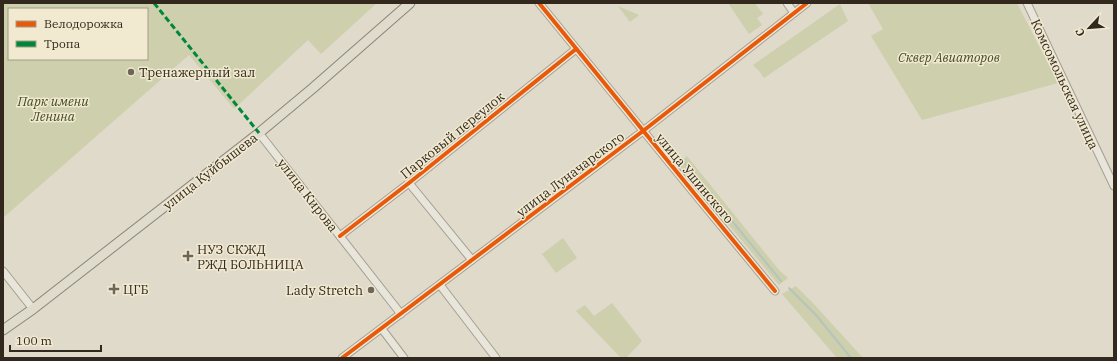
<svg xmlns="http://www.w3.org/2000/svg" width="1117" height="361" viewBox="0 0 1117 361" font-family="'IBM Plex Serif',serif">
  <rect width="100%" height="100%" fill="#e0daca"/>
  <!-- green -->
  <g fill="#cdcfad" fill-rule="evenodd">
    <path d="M 3,3 L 377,3 L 321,54 L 308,40 L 234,109 L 189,55 L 3,218 ZM 9,9 L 147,9 L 147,59 L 9,59 Z"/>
    <path d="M 728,3 L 755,3 L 763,14 L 757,18 L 762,25 L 749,34 Z"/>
    <path d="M 868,3 L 1017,3 L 1058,83 L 922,120 L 871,36 L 883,29 Z"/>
    <path d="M 840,4 L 848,21 L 764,78 L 759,71 L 753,65 Z"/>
    <path d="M 618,6 L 639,15 L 630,22 Z"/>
    <path d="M 687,156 L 779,270 L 788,278 L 779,285 L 678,164 Z"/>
    <path d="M 563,238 L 577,258 L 556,273 L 542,254 Z"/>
    <path d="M 796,286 L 812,302 L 863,358 L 837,358 L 782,294 Z"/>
    <path d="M 612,303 L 642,341 L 626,358 L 621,358 L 576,311 L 585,305 L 594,316 Z"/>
  </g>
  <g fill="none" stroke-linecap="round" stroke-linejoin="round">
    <!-- stream -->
    <g stroke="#b5c5bc" stroke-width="2">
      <path d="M 684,162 L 781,281"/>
      <path d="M 789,288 L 816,315 L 851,358"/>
    </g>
    <defs>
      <g id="minor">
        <path d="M 539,3 L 694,193 L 775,291"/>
        <path d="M 787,3 L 794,13"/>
        <path d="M 1027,3 L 1114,186"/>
        <path d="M 259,133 L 401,314"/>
        <path d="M 409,183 L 472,260"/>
        <path d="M 340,236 L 409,183 L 576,49"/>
        <path d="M 3,271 L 33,309"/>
        <path d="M 440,285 L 496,358"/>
        <path d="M 382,329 L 404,358"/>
        <path d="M 342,358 L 643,131 L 807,3"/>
      </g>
      <path id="major" d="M 3,330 L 33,309 L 259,133 L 313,88 L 410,3"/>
    </defs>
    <!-- minor casing -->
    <use href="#minor" stroke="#a59f94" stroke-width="9"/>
    <!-- major casing -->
    <use href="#major" stroke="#8a857a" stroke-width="11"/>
    <!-- minor -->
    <use href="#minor" stroke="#e8e5db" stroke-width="7"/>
    <!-- major -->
    <use href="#major" stroke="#e0dccd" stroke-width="9"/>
    <!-- quiet -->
    <path stroke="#00873e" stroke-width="3" stroke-dasharray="6 3" stroke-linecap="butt" d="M 154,3 L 259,133"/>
    <defs>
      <g id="cycleway">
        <path d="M 539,3 L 694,193 L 775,291"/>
        <path d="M 340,236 L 409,183 L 576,49"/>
        <path d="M 342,358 L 643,131 L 807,3"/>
      </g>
    </defs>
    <!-- cycleway casing -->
    <use href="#cycleway" stroke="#f1e9d0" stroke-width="6"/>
    <!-- cycleway -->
    <use href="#cycleway" stroke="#e8590c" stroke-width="4"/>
  </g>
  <!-- markers -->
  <g fill="#6f665a" stroke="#f1e9d0" stroke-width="1.5">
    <circle cx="131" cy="72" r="4"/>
    <path d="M186 250h4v4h4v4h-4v4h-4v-4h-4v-4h4z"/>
    <path d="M112 283h4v4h4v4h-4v4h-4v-4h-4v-4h4z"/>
    <circle cx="371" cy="290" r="4"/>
  </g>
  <g text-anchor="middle" stroke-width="3" stroke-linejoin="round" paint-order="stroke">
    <!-- park labels -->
    <g font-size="13" font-style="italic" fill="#414d25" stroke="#f1e9d0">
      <text x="949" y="62">Сквер Авиаторов</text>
      <text x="53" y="106">Парк имени<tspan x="53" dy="15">Ленина</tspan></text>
    </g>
    <!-- poi labels -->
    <g font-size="13" fill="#32281d" stroke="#f1e9d0" text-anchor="start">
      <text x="139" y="77">Тренажерный зал</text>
      <text x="197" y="254">НУЗ СКЖД<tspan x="197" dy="15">РЖД БОЛЬНИЦА</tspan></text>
      <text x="123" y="294">ЦГБ</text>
      <text x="363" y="295" text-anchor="end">Lady Stretch</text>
    </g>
    <!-- street labels -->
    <g font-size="13" fill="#32281d" stroke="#f1e9d0">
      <text transform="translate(1065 84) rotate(65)" y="5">Комсомольская улица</text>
      <text transform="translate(452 135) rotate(-39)" y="5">Парковый переулок</text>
      <text transform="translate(210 171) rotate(-38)" y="5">улица Куйбышева</text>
      <text transform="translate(570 174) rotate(-37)" y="5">улица Луначарского</text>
      <text transform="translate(695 178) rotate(50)" y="5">улица Ушинского</text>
      <text transform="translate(308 195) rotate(52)" y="5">улица Кирова</text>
    </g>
  </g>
  <!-- border -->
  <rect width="1117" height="361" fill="none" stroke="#32281d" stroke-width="8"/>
  <!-- legend -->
  <rect x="8" y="8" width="140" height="52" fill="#f1e9d0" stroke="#a59c88"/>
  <rect x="16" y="21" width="20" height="6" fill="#e8590c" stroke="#a59c88"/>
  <text x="44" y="28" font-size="12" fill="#32281d">Велодорожка</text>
  <rect x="16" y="41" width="20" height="6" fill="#00873e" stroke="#a59c88"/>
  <text x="44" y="48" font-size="12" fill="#32281d">Тропа</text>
  <!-- north arrow -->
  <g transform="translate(1089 28) rotate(244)" stroke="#f1e9d0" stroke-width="3" paint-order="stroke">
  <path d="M0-3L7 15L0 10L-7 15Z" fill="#32281d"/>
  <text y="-6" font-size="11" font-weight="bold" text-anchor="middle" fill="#32281d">С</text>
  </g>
  <!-- scale -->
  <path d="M10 345v6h91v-6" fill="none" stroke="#32281d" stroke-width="2"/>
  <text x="16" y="345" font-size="12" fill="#32281d" stroke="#f1e9d0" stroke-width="3" paint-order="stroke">100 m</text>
</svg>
